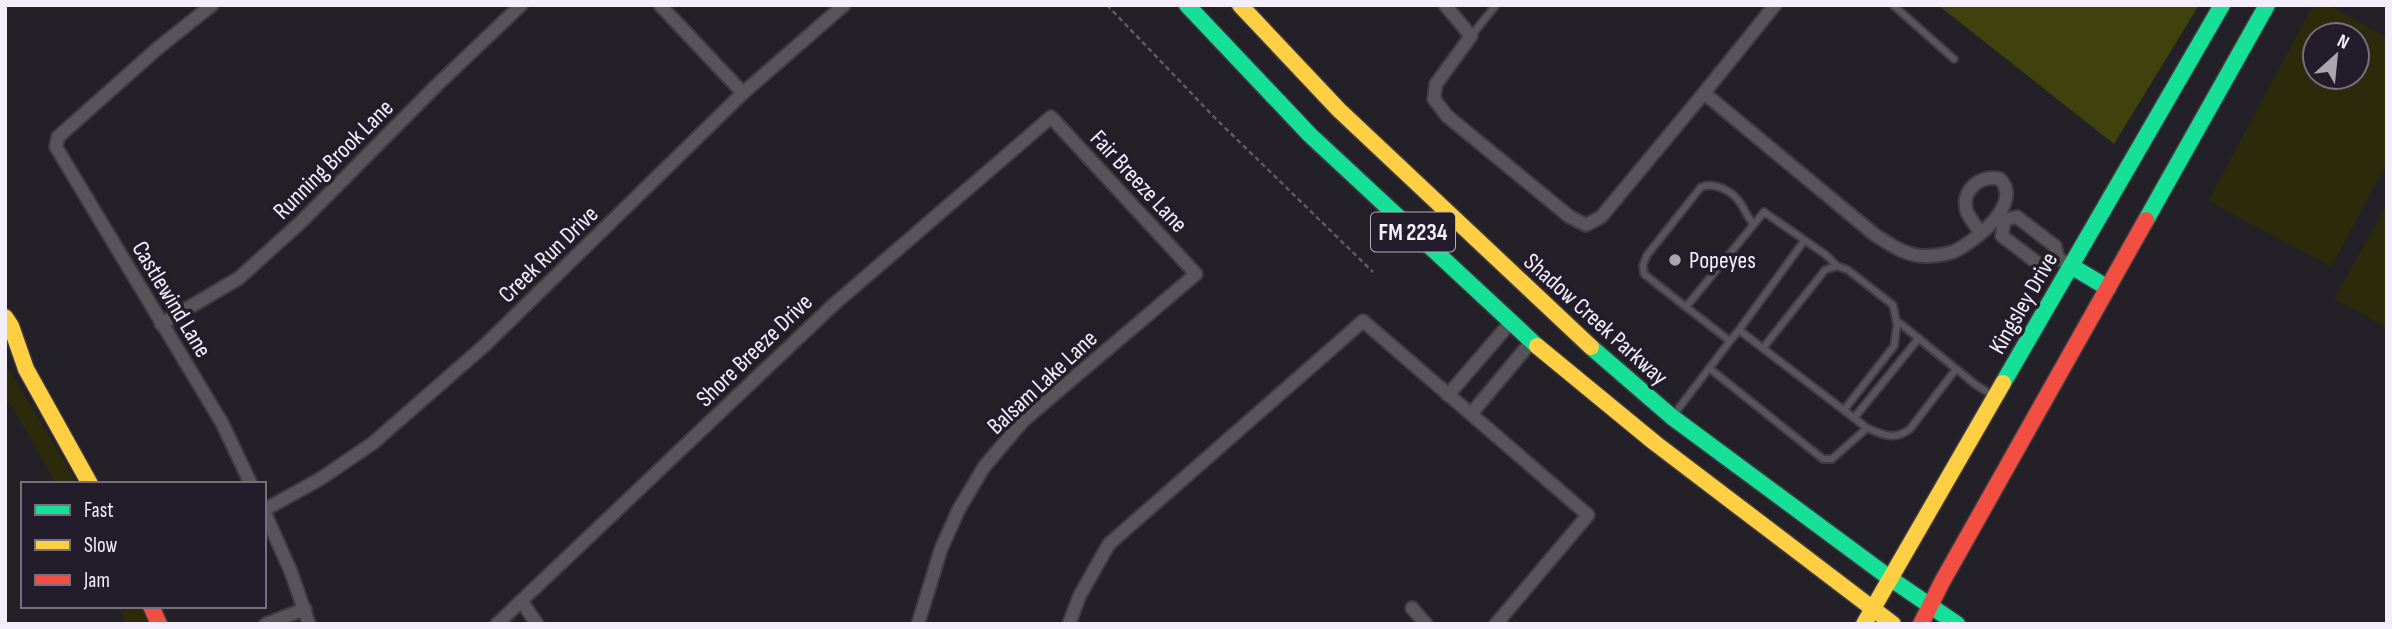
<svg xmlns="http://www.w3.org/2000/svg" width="2392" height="629" viewBox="0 0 2392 629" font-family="'Sofia Sans Condensed',sans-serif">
  <rect width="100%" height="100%" fill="#232028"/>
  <!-- green -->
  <g fill="#2b2b0b" fill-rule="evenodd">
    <path d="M 2313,5 L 2328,5 L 2387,37 L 2387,163 L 2331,267 L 2208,201 ZM 2315,35 L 2357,35 L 2357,77 L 2315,77 Z"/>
    <path d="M 2387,204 L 2387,328 L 2334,299 Z"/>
    <path d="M 5,363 L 78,484 L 56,484 L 10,403 L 5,402 Z"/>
    <path d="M 118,606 L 141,606 L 148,624 L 126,624 Z"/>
  </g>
  <!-- forest -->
  <path fill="#40420d" d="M 1938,5 L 2199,5 L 2114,144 Z"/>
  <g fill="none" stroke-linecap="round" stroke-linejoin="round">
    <defs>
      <g id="lane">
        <path d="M 1893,5 L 1954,59"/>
        <path d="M 1471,36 L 1496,5"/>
        <path d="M 1686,307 L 1644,274 L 1643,265 L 1647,255 L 1701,187 C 1715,182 1733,191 1741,204 C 1746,212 1747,217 1754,224"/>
        <path d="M 1896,320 L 1976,385 L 1994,396"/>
        <path d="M 1739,330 L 1804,241"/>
        <path d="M 1730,341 L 1739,330 L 1854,418 L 1919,338"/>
        <path d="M 1763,348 L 1825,270 L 1837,266 L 1848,270 L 1893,305 L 1897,325 L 1894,346 L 1844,410"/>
        <path d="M 1709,368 L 1823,459 L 1832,459 L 1867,428 L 1854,418"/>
        <path d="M 1675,413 L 1730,341 L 1686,307 L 1764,212 L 1826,255 L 1837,266"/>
        <path d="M 1867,428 C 1884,435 1894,441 1910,429 L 1956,369"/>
      </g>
      <g id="street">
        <path d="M 212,5 L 158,48 L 58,137 L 56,147 L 222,423 L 251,484"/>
        <path d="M 660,5 L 743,93"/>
        <path d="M 1445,5 L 1471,36 L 1436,84 L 1434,99 L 1447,116 L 1570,217 L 1586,225 L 1601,217 L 1704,93"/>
        <path d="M 1775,5 L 1704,93 L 1875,235 C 1891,245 1906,256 1925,256 C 1933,256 1946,254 1953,252 C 1974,242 2024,204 2000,179 C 1980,174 1960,191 1967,212 C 1970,219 1976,226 1980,232"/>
        <path d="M 2004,220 L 2017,217 L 2055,246 L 2058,258 L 2071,266"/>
        <path d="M 2004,220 L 2002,236 L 2040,265 L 2058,258"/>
        <path d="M 161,324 L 239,278 L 301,222 L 436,86 L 521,5"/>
        <path d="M 1448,395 L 1511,322"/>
        <path d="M 1471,414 L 1532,341"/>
        <path d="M 264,510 L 320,479 L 373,443 L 485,345 L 743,93 L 844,5"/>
        <path d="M 264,511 L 291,572 L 309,624"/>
        <path d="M 522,602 L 537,624"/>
        <path d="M 1412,608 L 1426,624"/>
        <path d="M 266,624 L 305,609"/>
        <path d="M 497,624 L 832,306 L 1051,117 L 1196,274 L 1023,421 L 984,467 L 959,509 L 941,549 L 918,624"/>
        <path d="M 1069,624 L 1080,595 L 1109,544 L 1363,321 L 1588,515 L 1496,624"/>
      </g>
      <g id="fast">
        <path d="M 1187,5 L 1310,135 L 1537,346"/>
        <path d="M 2146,220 L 2267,5"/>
        <path d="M 2071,266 L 2108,288"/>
        <path d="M 1591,347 L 1672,417 L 1891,579 L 1957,624"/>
        <path d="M 2003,383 L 2222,5"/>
      </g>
      <g id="slow">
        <path d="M 1240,5 L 1339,110 L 1591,347"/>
        <path d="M 5,317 L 11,326 L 26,369 L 90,484"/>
        <path d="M 1537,346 L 1655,443 L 1893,624"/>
        <path d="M 1864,624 L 2003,383"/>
      </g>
      <g id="jam">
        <path d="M 151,606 L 159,624"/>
        <path d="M 1921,624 L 1942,582 L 2146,220"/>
      </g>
    </defs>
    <!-- lane casing -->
    <use href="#lane" stroke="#3e3b42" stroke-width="10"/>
    <!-- street casing -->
    <use href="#street" stroke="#3e3b42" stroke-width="16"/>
    <!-- fast casing -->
    <use href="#fast" stroke="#3e3b42" stroke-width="19"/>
    <!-- slow casing -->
    <use href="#slow" stroke="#3e3b42" stroke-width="19"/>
    <!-- jam casing -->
    <use href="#jam" stroke="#3e3b42" stroke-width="19"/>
    <!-- path -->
    <path stroke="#5e5c62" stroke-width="2.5" stroke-dasharray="5 3.5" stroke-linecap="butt" d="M 1107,5 L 1216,119 L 1373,272"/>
    <!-- lane -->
    <use href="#lane" stroke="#57545a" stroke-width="6"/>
    <!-- street -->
    <use href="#street" stroke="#57545a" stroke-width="12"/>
    <!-- fast -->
    <use href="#fast" stroke="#16e098" stroke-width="16"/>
    <!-- slow -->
    <use href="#slow" stroke="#ffcf43" stroke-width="16"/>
    <!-- jam -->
    <use href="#jam" stroke="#f24e42" stroke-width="16"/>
  </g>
  <!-- markers -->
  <circle fill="#aaa6b0" stroke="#231c2b" stroke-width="2.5" cx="1675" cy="260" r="7"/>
  <g text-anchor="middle" stroke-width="7" stroke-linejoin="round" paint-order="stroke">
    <!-- shield labels -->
    <rect fill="#231c2b" stroke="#b5afbb" stroke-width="2" x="1371" y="212.5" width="84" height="39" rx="5"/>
    <g font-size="23" font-weight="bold" fill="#f3eef9">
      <text x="1413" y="240">FM 2234</text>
    </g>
    <!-- street labels -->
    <g font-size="24" fill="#f3eef9" stroke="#231c2b">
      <text transform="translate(333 159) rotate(-45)" y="8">Running Brook Lane</text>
      <text transform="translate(1139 181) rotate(47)" y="8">Fair Breeze Lane</text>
      <text transform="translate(548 254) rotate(-44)" y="8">Creek Run Drive</text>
      <text transform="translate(172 299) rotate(59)" y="8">Castlewind Lane</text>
      <text transform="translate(2023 303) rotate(-60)" y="8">Kingsley Drive</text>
      <text transform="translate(1596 319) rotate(42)" y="8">Shadow Creek Parkway</text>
      <text transform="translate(754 350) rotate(-44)" y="8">Shore Breeze Drive</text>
      <text transform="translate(1042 382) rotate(-43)" y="8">Balsam Lake Lane</text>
    </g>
    <!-- poi labels -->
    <g font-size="24" fill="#f3eef9" stroke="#231c2b" text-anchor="start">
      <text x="1689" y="268">Popeyes</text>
    </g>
  </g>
  <!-- border -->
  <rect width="2392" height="629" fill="none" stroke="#f3eef9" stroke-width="14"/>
  <!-- legend -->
  <rect x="21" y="482" width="245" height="126" fill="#231c2b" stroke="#76707d" stroke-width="2"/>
  <rect x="35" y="505" width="35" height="10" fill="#16e098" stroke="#76707d" stroke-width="2"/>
  <text x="84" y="517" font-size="21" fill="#f3eef9">Fast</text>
  <rect x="35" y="540" width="35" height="10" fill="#ffcf43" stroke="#76707d" stroke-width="2"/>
  <text x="84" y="552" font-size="21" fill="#f3eef9">Slow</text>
  <rect x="35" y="575" width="35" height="10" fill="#f24e42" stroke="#76707d" stroke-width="2"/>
  <text x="84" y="587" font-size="21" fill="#f3eef9">Jam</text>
  <!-- north arrow -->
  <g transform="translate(2336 56) rotate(27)"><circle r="33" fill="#231c2b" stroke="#76707d" stroke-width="2"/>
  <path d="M0-5L12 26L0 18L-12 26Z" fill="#aaa6b0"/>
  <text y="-10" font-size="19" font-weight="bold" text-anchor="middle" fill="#f3eef9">N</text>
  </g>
</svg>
